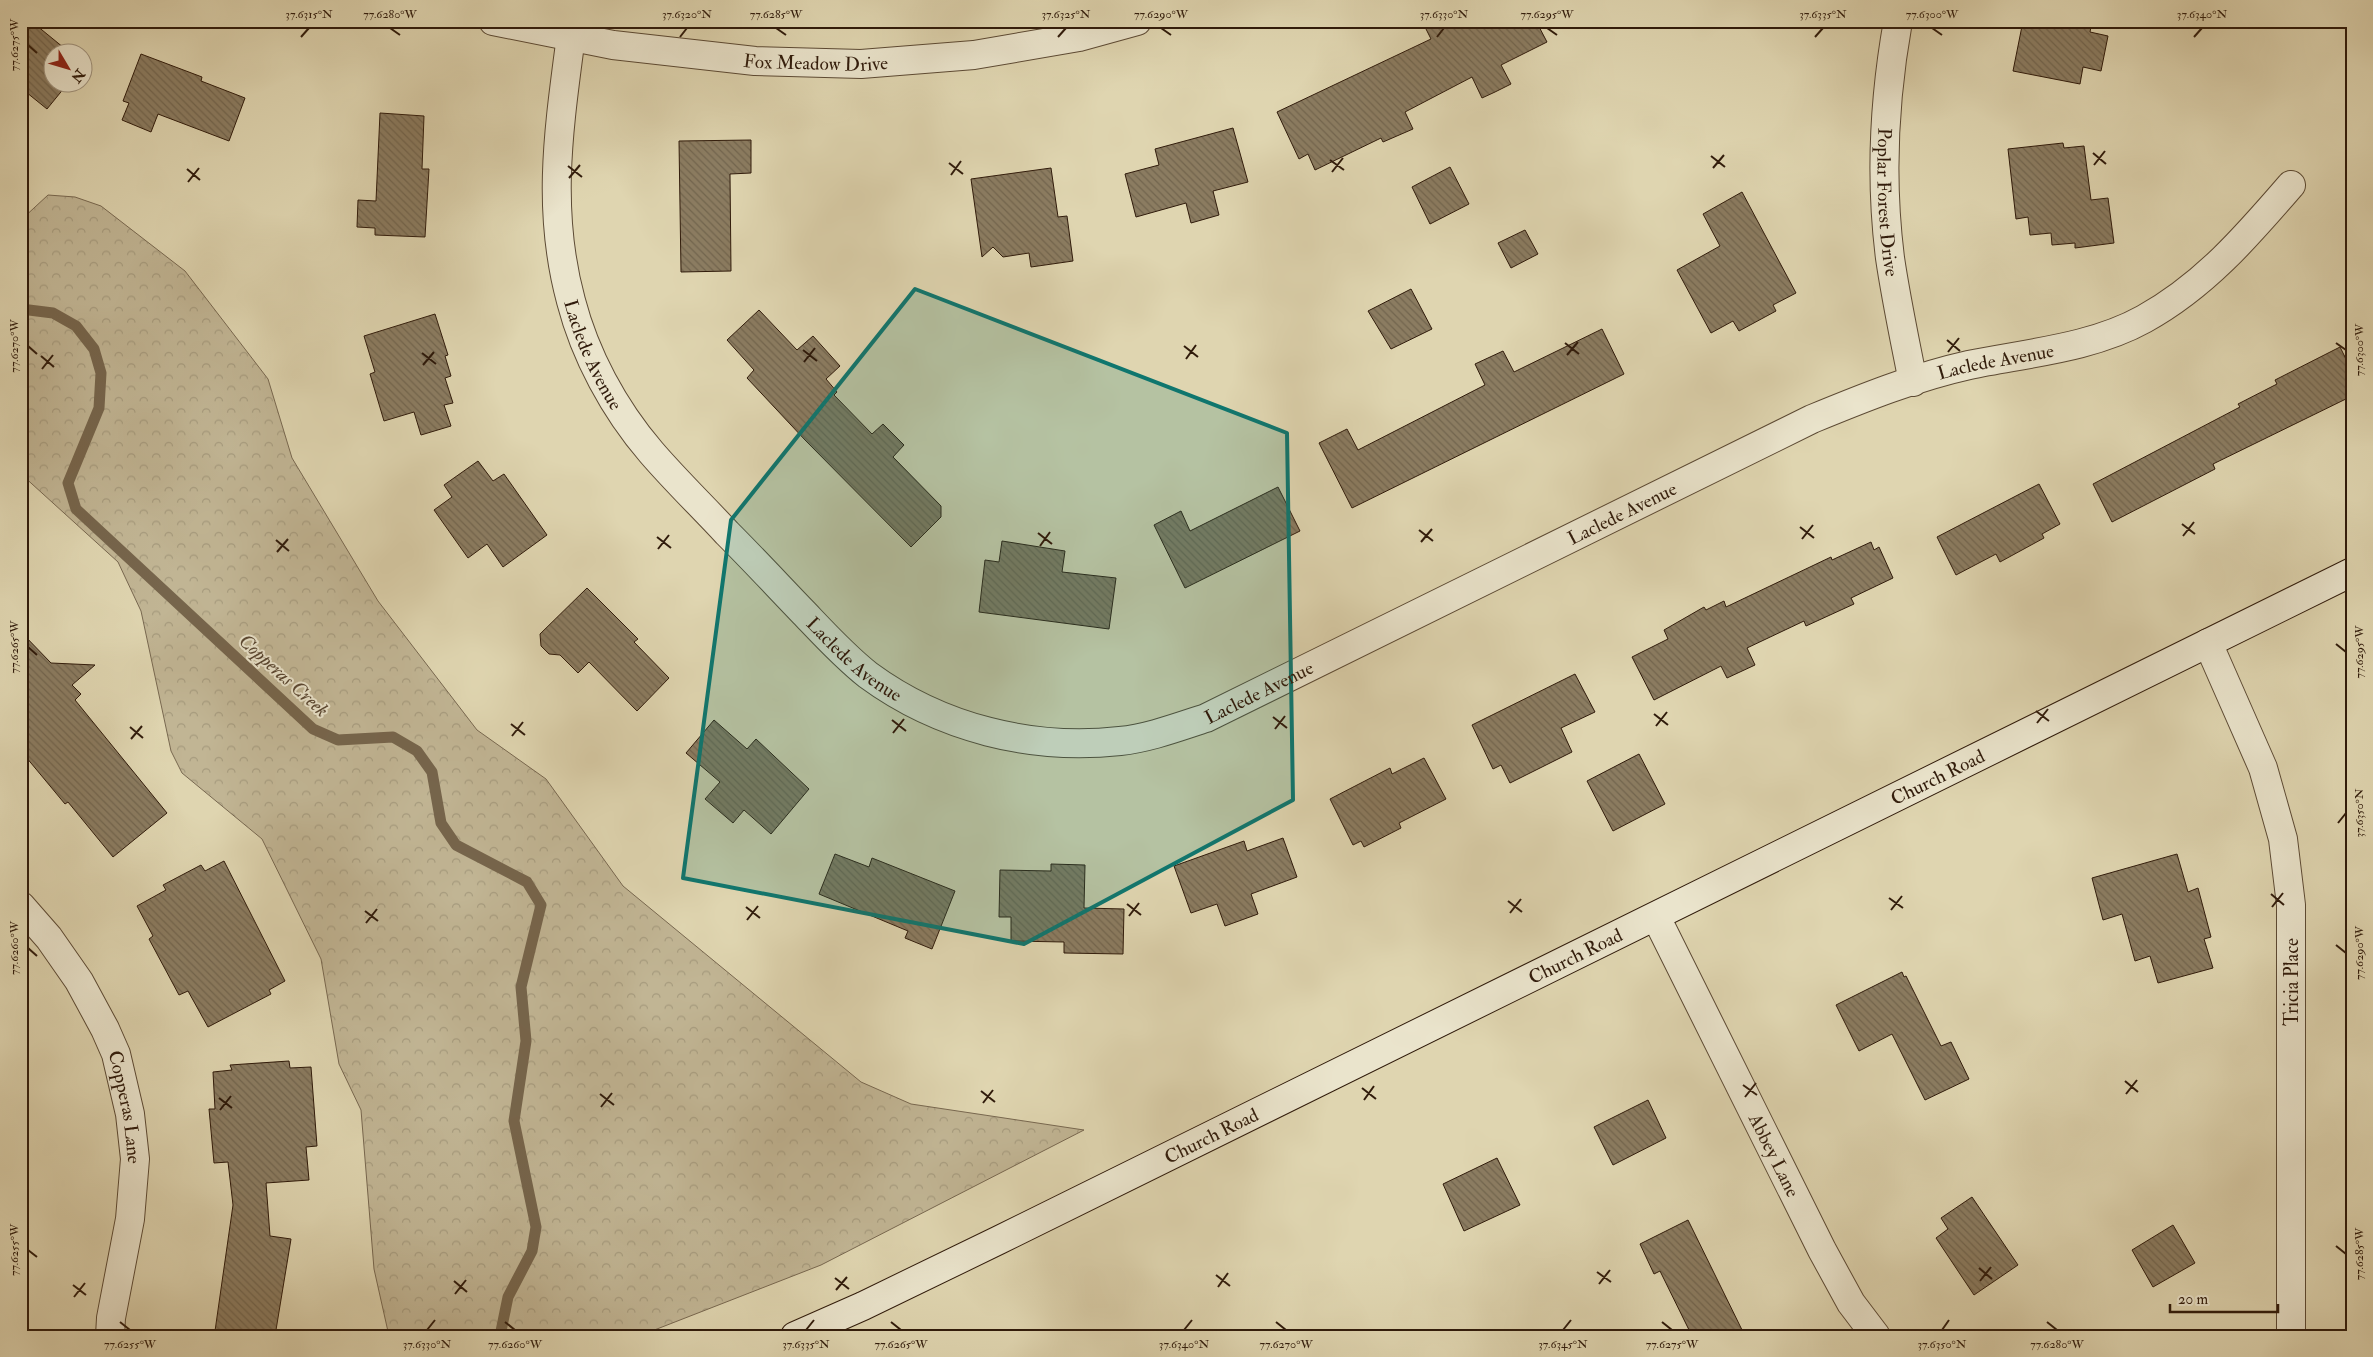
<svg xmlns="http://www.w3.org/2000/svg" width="2373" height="1357" viewBox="0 0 2373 1357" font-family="'IM FELL Double Pica',serif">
  <defs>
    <pattern id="forest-crowns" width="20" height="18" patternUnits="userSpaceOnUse" patternTransform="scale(1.25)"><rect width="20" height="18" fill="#c1b594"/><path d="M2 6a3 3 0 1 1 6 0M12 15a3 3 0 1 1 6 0" fill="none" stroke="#a69b7e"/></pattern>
    <pattern id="building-back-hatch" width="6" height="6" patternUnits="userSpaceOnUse" patternTransform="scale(1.25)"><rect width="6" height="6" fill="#8b7c61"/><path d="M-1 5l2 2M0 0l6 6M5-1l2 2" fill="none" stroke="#72654e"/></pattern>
  </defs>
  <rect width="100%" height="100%" fill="#dfd5b0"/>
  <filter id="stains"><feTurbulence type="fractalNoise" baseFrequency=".004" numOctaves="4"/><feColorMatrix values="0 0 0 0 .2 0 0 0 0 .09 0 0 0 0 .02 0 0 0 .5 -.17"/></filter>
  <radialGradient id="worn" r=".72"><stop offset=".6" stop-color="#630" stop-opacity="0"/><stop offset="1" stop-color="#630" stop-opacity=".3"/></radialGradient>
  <!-- forest -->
  <path fill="url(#forest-crowns)" stroke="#786850" d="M 48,195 L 75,197 L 101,206 L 185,271 L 268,379 L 292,458 L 378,601 L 477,730 L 546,779 L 623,886 L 861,1082 L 911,1104 L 1084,1130 L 821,1265 L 639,1336 L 389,1336 L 374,1269 L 361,1110 L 339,1064 L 321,959 L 262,839 L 182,773 L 171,751 L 141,611 L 118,562 L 21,474 L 21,220 Z"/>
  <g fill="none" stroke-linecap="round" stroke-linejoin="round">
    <!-- stream -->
    <path stroke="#76654c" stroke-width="11" d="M 21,309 L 53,313 L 76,326 L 94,349 L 101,373 L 99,408 L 68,483 L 76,509 L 313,729 L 338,740 L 393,737 L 417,751 L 432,772 L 441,823 L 456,845 L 527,882 L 541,905 L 521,987 L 526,1041 L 514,1121 L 536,1227 L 532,1251 L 508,1297 L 500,1336"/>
  </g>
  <!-- building -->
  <g fill="url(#building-back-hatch)" stroke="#301b0b">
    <path d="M 21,21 L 31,21 L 69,52 L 52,52 L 52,82 L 69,82 L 47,109 L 21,88 Z"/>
    <path d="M 1422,21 L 1536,21 L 1547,42 L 1501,65 L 1511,84 L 1495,92 L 1482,98 L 1472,77 L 1405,112 L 1413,129 L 1383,142 L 1381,138 L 1315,170 L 1308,154 L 1299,159 L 1277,112 L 1431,39 Z"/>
    <path d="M 2023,21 L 2092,21 L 2090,32 L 2108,36 L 2101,71 L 2083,67 L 2080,84 L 2013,71 Z"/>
    <path d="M 141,54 L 202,77 L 201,81 L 245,98 L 229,141 L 158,114 L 151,132 L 122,120 L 129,103 L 123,101 Z"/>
    <path d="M 380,113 L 424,116 L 422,169 L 429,169 L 425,237 L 375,235 L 375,228 L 357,227 L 358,200 L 376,201 Z"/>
    <path d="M 1233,128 L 1248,182 L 1213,191 L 1219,215 L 1191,223 L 1186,203 L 1136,217 L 1125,174 L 1159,165 L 1155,149 Z"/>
    <path d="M 751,140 L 751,173 L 730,174 L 731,271 L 681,272 L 679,141 Z"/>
    <path d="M 2063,143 L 2064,148 L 2084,146 L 2091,200 L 2108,198 L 2114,243 L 2075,248 L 2075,243 L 2052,245 L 2051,233 L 2030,235 L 2028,217 L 2016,219 L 2008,149 Z"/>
    <path d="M 1450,167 L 1469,204 L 1430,224 L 1412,187 Z"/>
    <path d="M 1051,168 L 1058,217 L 1067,216 L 1073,261 L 1031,267 L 1029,253 L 1003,257 L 993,247 L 982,257 L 971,179 Z"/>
    <path d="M 1742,192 L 1796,293 L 1773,305 L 1776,311 L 1739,331 L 1733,321 L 1711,333 L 1677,270 L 1720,246 L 1703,214 Z"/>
    <path d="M 1525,230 L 1538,254 L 1511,268 L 1498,243 Z"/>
    <path d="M 1411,289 L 1432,329 L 1391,349 L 1368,311 Z"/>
    <path d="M 759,310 L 797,350 L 813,336 L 840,366 L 826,379 L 837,392 L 834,395 L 872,434 L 883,424 L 904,445 L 893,457 L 941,506 L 941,517 L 911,547 L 805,440 L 747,378 L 754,370 L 727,340 Z"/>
    <path d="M 435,314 L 448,355 L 445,356 L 451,376 L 445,378 L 453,403 L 444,405 L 451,426 L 421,435 L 414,412 L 384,421 L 370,374 L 375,372 L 364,336 Z"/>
    <path d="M 1602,329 L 1624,374 L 1352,508 L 1319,443 L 1347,429 L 1358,450 L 1485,385 L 1475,364 L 1503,351 L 1514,372 Z"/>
    <path d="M 2340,347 L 2352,371 L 2352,396 L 2213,464 L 2215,469 L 2112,522 L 2093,484 L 2240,407 L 2238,404 L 2277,384 L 2275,380 Z"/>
    <path d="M 478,461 L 493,481 L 504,474 L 547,535 L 503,567 L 487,544 L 468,558 L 434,510 L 452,497 L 444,485 Z"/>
    <path d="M 2039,484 L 2060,524 L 2042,534 L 2044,538 L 2000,562 L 1996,554 L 1956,575 L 1937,537 Z"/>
    <path d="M 1278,487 L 1300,531 L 1185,588 L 1154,525 L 1181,511 L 1190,531 Z"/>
    <path d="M 1002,541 L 1065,551 L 1062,572 L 1116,578 L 1109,629 L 979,612 L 985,560 L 999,562 Z"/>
    <path d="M 1871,542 L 1874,550 L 1879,547 L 1893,578 L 1851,598 L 1854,604 L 1806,626 L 1804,621 L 1747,648 L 1755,665 L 1727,678 L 1721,666 L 1654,700 L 1632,657 L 1668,639 L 1664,630 L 1704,607 L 1706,610 L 1724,601 L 1726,607 L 1831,557 L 1832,560 Z"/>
    <path d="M 587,588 L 638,639 L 634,642 L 669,678 L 637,711 L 589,662 L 578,673 L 560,655 L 549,654 L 541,646 L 540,634 Z"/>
    <path d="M 21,632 L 51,663 L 95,665 L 72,685 L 81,694 L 75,700 L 167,813 L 113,857 L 68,802 L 65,804 L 21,751 Z"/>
    <path d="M 1575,674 L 1595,712 L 1561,728 L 1572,752 L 1510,783 L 1501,765 L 1493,769 L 1472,725 Z"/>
    <path d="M 714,720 L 747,749 L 756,739 L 809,789 L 771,834 L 744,810 L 733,823 L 705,799 L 720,782 L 686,753 Z"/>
    <path d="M 1639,754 L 1665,804 L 1613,831 L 1587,781 Z"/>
    <path d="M 1424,758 L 1446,799 L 1399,823 L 1401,828 L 1364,847 L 1361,841 L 1353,845 L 1330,799 L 1390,768 L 1392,774 Z"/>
    <path d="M 1283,838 L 1297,877 L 1251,894 L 1258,914 L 1225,926 L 1217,904 L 1191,913 L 1174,866 L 1244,841 L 1247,851 Z"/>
    <path d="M 835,854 L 869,867 L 872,858 L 955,891 L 932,949 L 905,938 L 908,931 L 819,894 Z"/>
    <path d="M 2177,854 L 2188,892 L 2198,888 L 2211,937 L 2204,939 L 2213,968 L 2158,983 L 2150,956 L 2135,961 L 2122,914 L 2103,920 L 2092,878 Z"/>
    <path d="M 224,861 L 285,981 L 269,990 L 271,994 L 208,1027 L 188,991 L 179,995 L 149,939 L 153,936 L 137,906 L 166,890 L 163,885 L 201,865 L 205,871 Z"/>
    <path d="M 1051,864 L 1085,865 L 1084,908 L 1124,909 L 1123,954 L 1064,953 L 1064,942 L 1011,941 L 1011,917 L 999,917 L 1000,870 L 1051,871 Z"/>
    <path d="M 1902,972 L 1904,977 L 1906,976 L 1941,1046 L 1951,1042 L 1969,1079 L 1925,1100 L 1892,1034 L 1859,1051 L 1836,1005 Z"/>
    <path d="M 289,1061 L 290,1068 L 311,1067 L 317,1146 L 306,1147 L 309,1180 L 266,1183 L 270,1236 L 291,1239 L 275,1336 L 216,1336 L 217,1331 L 215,1331 L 233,1205 L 228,1162 L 214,1163 L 209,1109 L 215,1109 L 213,1072 L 232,1070 L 230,1065 Z"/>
    <path d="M 1648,1100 L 1666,1138 L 1613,1165 L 1594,1127 Z"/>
    <path d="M 1497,1158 L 1520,1205 L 1464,1231 L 1443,1184 Z"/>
    <path d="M 1972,1197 L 2018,1265 L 1974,1295 L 1936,1238 L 1948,1229 L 1941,1218 Z"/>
    <path d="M 1688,1220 L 1745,1336 L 1692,1336 L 1660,1271 L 1654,1274 L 1640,1244 Z"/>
    <path d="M 2173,1225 L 2195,1263 L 2153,1287 L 2132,1250 Z"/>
  </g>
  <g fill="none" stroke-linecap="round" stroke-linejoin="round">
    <defs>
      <g id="minor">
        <path id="s1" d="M 493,21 L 613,45 L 755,61 L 861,64 L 974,55 L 1079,37 L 1137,21"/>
        <path id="s2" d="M 1898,21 C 1884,99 1880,179 1890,258 C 1896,299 1905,341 1913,382"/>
        <path id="s3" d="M 571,36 C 559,128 546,209 571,301 C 585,355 614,409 651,452 C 675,480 702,506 727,533 C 753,559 778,586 804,613 C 824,634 845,657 868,675 C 940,728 1032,751 1120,741 C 1149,738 1178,727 1206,718 L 1812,419 C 1863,398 1915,377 1969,365 C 2027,353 2092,348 2144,319 C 2204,286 2247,236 2291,185"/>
        <path d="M 2208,643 L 2263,768 L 2283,839 L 2291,905 L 2291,1336"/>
        <path id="s4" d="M 1656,917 L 1822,1250 L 1851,1303 L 1876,1336"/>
      </g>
      <g id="tertiary">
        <path id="s5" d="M 21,906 L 49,938 L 79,981 L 105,1029 L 116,1054 L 130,1114 L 135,1159 L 130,1219 L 111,1318 L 110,1336"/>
      </g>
      <g id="secondary">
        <path id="s6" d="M 795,1336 L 863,1306 L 999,1240 L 2352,572"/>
      </g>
    </defs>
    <!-- minor casing -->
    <use href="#minor" stroke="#5c4a34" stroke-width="30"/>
    <!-- tertiary casing -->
    <use href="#tertiary" stroke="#5c4a34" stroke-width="30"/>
    <!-- secondary casing -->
    <use href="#secondary" stroke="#301b0b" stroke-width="30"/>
    <!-- minor -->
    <use href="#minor" stroke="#eae4cc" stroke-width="28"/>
    <!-- tertiary -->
    <use href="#tertiary" stroke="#eae4cc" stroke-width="28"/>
    <!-- secondary -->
    <use href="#secondary" stroke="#eae4cc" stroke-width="28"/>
  </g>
  <!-- marked area -->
  <path fill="#0f766e" fill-opacity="0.2" stroke="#0f766e" stroke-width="4" stroke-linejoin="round" d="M 915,289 L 1287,433 L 1293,800 L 1024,944 L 683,878 L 731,520 Z"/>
  <!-- ticks -->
  <path fill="none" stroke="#301b0b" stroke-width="2" d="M 390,28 L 400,35M 776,28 L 786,35M 1161,28 L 1171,35M 1547,28 L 1557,35M 1932,28 L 1942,35M 301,37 L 309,28M 680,37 L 687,28M 1058,37 L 1066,28M 1437,37 L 1444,28M 1815,37 L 1823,28M 2194,37 L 2202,28M 28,45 L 37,53M 2093,153 L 2106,164M 1711,156 L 1725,167M 1330,160 L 1344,170M 949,163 L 963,174M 2094,165 L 2105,151M 568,166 L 582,177M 1713,168 L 1724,155M 187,169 L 200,180M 1332,172 L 1343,158M 951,175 L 961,161M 569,178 L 580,165M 188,182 L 199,168M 1947,340 L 1960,351M 1565,343 L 1579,354M 2336,343 L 2346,350M 28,346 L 37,354M 1184,346 L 1198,357M 803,350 L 817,361M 1948,352 L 1959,338M 422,353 L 436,364M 1567,355 L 1578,342M 41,356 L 54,367M 1186,359 L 1196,345M 804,362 L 815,348M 423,365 L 434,352M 42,369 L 53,355M 2182,524 L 2195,534M 1800,527 L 1814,538M 1419,530 L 1433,541M 1038,533 L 1052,544M 2183,536 L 2194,522M 657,537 L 671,548M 1802,539 L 1813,525M 276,540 L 289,551M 1421,542 L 1432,529M 1040,546 L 1050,532M 658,549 L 669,535M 277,552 L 288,539M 2336,644 L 2346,652M 28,647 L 37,655M 2036,711 L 2049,721M 1654,714 L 1668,725M 1273,717 L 1287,728M 892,720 L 906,731M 2037,723 L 2048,709M 511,724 L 525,735M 1656,726 L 1667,712M 130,727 L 143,738M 1275,729 L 1285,716M 893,733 L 904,719M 512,736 L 523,722M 131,739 L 142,726M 2338,823 L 2346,813M 2271,894 L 2284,905M 1889,898 L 1903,908M 1508,901 L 1522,912M 1127,904 L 1141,915M 746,907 L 760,918M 2272,907 L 2283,893M 1891,910 L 1902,896M 365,911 L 378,921M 1510,913 L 1521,899M 1129,916 L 1139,903M 747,920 L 758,906M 366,923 L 377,909M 2336,945 L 2346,953M 28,948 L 37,956M 2125,1081 L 2138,1092M 1743,1085 L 1757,1095M 1362,1088 L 1376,1099M 981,1091 L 995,1102M 600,1094 L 614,1105M 2126,1094 L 2137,1080M 1745,1097 L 1756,1083M 219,1098 L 232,1108M 1364,1100 L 1374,1086M 983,1103 L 993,1090M 601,1107 L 612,1093M 220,1110 L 231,1096M 2336,1246 L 2346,1254M 28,1250 L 37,1257M 1979,1268 L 1992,1279M 1597,1272 L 1611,1282M 1216,1275 L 1230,1286M 835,1278 L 849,1289M 454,1281 L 467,1292M 1980,1281 L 1991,1267M 1599,1284 L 1610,1270M 73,1285 L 86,1295M 1218,1287 L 1228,1273M 836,1290 L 847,1277M 455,1294 L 466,1280M 74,1297 L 85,1283M 120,1322 L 130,1330M 505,1322 L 515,1330M 891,1322 L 901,1330M 1276,1322 L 1286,1330M 1662,1322 L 1672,1330M 2047,1322 L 2057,1330M 427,1330 L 435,1320M 806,1330 L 814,1320M 1184,1330 L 1192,1320M 1563,1330 L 1571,1320M 1942,1330 L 1949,1320"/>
  <g text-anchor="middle" stroke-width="4" stroke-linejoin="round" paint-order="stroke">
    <!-- street labels -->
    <g font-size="19" fill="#301b0b" stroke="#eae4cc">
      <text dy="7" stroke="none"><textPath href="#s1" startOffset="326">Fox Meadow Drive</textPath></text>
      <text dy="7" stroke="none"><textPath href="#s2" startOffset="182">Poplar Forest Drive</textPath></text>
      <text dy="7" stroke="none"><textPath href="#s3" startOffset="325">Laclede Avenue</textPath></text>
      <text dy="7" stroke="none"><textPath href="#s3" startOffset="1975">Laclede Avenue</textPath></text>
      <text dy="7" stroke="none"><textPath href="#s3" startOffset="1570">Laclede Avenue</textPath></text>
      <text dy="7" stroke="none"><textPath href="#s3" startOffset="730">Laclede Avenue</textPath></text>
      <text dy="7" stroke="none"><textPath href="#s3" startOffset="1165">Laclede Avenue</textPath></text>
      <text dy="7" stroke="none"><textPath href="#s6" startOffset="1272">Church Road</textPath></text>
      <text dy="7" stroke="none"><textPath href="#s6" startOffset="868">Church Road</textPath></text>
      <text transform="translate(2291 982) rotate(-90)" y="7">Tricia Place</text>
      <text dy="7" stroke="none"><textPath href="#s5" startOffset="231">Copperas Lane</textPath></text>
      <text dy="7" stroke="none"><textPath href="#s6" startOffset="462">Church Road</textPath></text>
      <text dy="7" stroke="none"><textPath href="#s4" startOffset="266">Abbey Lane</textPath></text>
    </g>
    <!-- water labels -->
    <g font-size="20" font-style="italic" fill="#594631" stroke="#eae4cc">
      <text transform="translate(284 675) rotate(42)" y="7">Copperas Creek</text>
    </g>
  </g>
  <!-- margin -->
  <rect width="2373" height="1357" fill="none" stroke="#dfd5b0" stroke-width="55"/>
  <!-- north arrow -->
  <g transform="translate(68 68) rotate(128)"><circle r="24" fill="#eae4cc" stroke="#a0947f"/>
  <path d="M0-4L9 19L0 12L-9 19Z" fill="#8f2418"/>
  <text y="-8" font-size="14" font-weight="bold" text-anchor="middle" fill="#301b0b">N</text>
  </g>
  <!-- scale -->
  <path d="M2170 1304v8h108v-8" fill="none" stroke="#301b0b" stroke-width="2.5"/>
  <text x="2178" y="1304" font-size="15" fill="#301b0b" stroke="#eae4cc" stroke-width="4" paint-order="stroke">20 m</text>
  <rect x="28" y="28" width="2318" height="1302" fill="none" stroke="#301b0b" stroke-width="2"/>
  <g font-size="12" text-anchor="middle" fill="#301b0b">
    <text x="309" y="18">37.6315°N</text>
    <text x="390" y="18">77.6280°W</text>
    <text x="687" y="18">37.6320°N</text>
    <text x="776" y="18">77.6285°W</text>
    <text x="1066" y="18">37.6325°N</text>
    <text x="1161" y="18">77.6290°W</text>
    <text x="1444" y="18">37.6330°N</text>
    <text x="1547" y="18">77.6295°W</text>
    <text x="1823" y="18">37.6335°N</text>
    <text x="1932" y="18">77.6300°W</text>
    <text x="2202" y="18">37.6340°N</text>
    <text transform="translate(14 45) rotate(-90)" y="4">77.6275°W</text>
    <text transform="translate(14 346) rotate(-90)" y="4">77.6270°W</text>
    <text transform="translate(2359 350) rotate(-90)" y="4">77.6300°W</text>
    <text transform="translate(14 647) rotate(-90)" y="4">77.6265°W</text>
    <text transform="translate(2359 652) rotate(-90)" y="4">77.6295°W</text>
    <text transform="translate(2359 813) rotate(-90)" y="4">37.6350°N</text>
    <text transform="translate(14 948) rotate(-90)" y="4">77.6260°W</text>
    <text transform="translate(2359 953) rotate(-90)" y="4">77.6290°W</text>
    <text transform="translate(14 1250) rotate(-90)" y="4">77.6255°W</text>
    <text transform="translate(2359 1254) rotate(-90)" y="4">77.6285°W</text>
    <text x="130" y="1348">77.6255°W</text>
    <text x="427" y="1348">37.6330°N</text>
    <text x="515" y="1348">77.6260°W</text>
    <text x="806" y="1348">37.6335°N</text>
    <text x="901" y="1348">77.6265°W</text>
    <text x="1184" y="1348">37.6340°N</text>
    <text x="1286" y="1348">77.6270°W</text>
    <text x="1563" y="1348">37.6345°N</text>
    <text x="1672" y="1348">77.6275°W</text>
    <text x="1942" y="1348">37.6350°N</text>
    <text x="2057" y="1348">77.6280°W</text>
  </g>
  <rect width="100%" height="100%" filter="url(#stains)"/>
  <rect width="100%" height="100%" fill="url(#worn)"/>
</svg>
